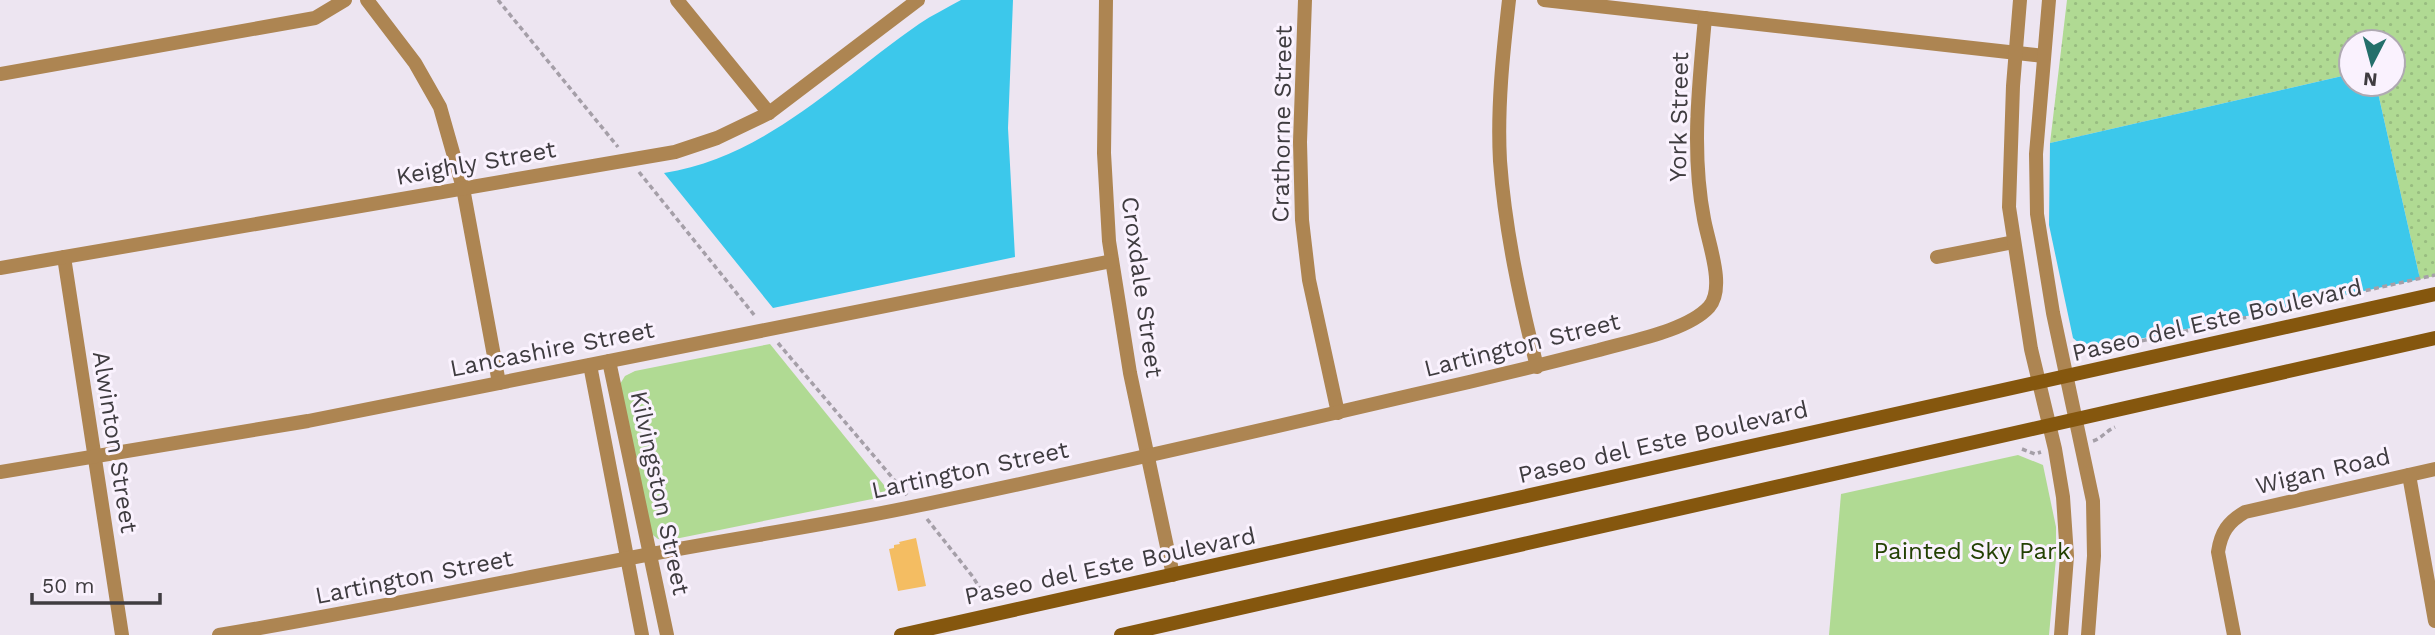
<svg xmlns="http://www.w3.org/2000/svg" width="2435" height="635" viewBox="0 0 2435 635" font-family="'Work Sans',sans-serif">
  <defs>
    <pattern id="grass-dots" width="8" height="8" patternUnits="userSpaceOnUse" patternTransform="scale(1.75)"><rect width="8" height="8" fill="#b0da93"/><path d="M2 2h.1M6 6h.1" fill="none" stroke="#98bc80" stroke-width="1.8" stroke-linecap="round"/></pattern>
  </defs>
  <rect width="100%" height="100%" fill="#ede5f1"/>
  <!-- grass -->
  <path fill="url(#grass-dots)" d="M 2067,0 L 2435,0 L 2435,276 L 2420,279 L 2376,84 L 2393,84 L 2393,42 L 2351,42 L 2351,74 L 2050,143 Z"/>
  <!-- park -->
  <g fill="#b0da93">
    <path d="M 770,344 L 892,495 L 670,540 L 658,539 L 649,532 L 620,384 L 625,376 L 635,371 Z"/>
    <path d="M 2018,455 L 2043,465 L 2056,527 L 2056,558 L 2049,635 L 1829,635 L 1841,494 Z"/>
  </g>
  <!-- water -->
  <g fill="#3cc8eb">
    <path d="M 961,0 L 1013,0 L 1008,128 L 1015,257 L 773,308 L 664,173 C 766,157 838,80 919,24 C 932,15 947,8 961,0 Z"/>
    <path d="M 2351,74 L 2351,84 L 2376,84 L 2420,279 L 2097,348 L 2079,343 L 2073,338 L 2049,225 L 2050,143 Z"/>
  </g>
  <!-- building -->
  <path fill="#f4bd62" d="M 916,538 L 926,586 L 898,591 L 889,549 L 894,548 L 894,545 L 900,544 L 899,542 Z"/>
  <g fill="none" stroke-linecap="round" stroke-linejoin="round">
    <!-- path -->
    <g stroke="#a59fa8" stroke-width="3.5" stroke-dasharray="5 3.5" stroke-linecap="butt">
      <path d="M 498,0 L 618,147"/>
      <path d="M 639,172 L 755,316"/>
      <path d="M 778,343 L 907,495"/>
      <path d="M 2076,344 L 2090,350 L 2101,350 L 2435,275"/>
      <path d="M 2093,441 C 2102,438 2106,431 2115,427"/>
      <path d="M 2022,449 L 2035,454 L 2041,452"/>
      <path d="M 927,519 L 973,577 L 987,600"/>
    </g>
    <!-- minor -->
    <g stroke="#ad8552" stroke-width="14">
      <path d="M 367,0 L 415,63 L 440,107 L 463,188 L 499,383"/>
      <path d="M 677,0 L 769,113"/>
      <path d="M 1106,0 L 1104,153 L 1109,241 L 1130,373 L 1173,575"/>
      <path d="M 1305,0 L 1300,142 L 1302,220 L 1309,280 L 1338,413"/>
      <path d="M 1509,0 C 1503,53 1497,108 1500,161 C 1505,230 1520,299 1537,367"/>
      <path d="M 1544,0 L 2044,56"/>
      <path d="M 0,74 L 315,18 L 345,0"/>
      <path d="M 64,257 L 122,635"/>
      <path d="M 1937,257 L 2014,242"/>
      <path d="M 0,268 L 675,152 L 717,138 L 769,113 L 918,0"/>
      <path d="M 609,361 L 667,635"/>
      <path d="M 590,365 L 642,635"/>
      <path d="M 0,472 L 308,421 L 1112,261"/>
      <path d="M 2409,475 L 2435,621"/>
      <path d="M 219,635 C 364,611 507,581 651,554 C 741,537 832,524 921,505 C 1085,471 1249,433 1412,395 C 1475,381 1537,366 1599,350 C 1630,341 1687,331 1709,307 C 1726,288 1708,242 1704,219 C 1691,152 1699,85 1705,18"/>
      <path d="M 2234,635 L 2218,552 C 2221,532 2228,522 2245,512 L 2435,469"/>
    </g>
    <!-- tertiary -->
    <g stroke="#ad8552" stroke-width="14">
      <path d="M 2020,0 L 2013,86 L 2009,207 L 2031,349 L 2055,449 L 2063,497 L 2067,556 L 2061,635"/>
      <path d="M 2049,0 L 2036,154 L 2037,214 L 2053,313 L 2093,501 L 2094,556 L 2088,635"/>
    </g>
    <!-- secondary -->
    <g stroke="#85570e" stroke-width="14">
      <path d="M 901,635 L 2435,294"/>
      <path d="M 1121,635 L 2435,338"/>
    </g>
  </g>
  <g text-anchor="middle" stroke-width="6" stroke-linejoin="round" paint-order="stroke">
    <!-- street labels -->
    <g font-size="24" fill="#3f3c40" stroke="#faf2fe">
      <text transform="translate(1679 117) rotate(-89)" y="8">York Street</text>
      <text transform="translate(1282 124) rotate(-89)" y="8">Crathorne Street</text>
      <text transform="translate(476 163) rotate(-10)" y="8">Keighly Street</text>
      <text transform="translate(1142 287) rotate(82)" y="8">Croxdale Street</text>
      <text transform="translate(2217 320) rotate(-13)" y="8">Paseo del Este Boulevard</text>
      <text transform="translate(1522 345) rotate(-14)" y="8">Lartington Street</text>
      <text transform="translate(552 349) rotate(-11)" y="8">Lancashire Street</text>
      <text transform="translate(115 442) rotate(81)" y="8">Alwinton Street</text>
      <text transform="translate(1663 442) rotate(-13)" y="8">Paseo del Este Boulevard</text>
      <text transform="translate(970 470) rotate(-12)" y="8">Lartington Street</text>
      <text transform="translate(2323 471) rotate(-13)" y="8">Wigan Road</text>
      <text transform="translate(660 493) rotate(78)" y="8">Kilvingston Street</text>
      <text transform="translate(1110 566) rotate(-12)" y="8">Paseo del Este Boulevard</text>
      <text transform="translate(414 577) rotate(-11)" y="8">Lartington Street</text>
    </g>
    <!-- park labels -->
    <g font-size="24" fill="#234103" stroke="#faf2fe">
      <text x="1972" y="559">Painted Sky Park</text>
    </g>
  </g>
  <!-- north arrow -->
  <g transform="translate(2372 63) rotate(186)"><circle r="33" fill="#faf2fe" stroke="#afa9b2" stroke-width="2"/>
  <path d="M0-5L12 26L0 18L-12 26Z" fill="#246f6b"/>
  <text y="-10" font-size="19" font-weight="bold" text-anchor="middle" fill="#3f3c40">N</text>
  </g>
  <!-- scale -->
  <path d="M32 593v10h128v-10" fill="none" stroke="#3f3c40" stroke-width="3.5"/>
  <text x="42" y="593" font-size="21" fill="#3f3c40" stroke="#faf2fe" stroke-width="5" paint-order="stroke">50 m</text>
</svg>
